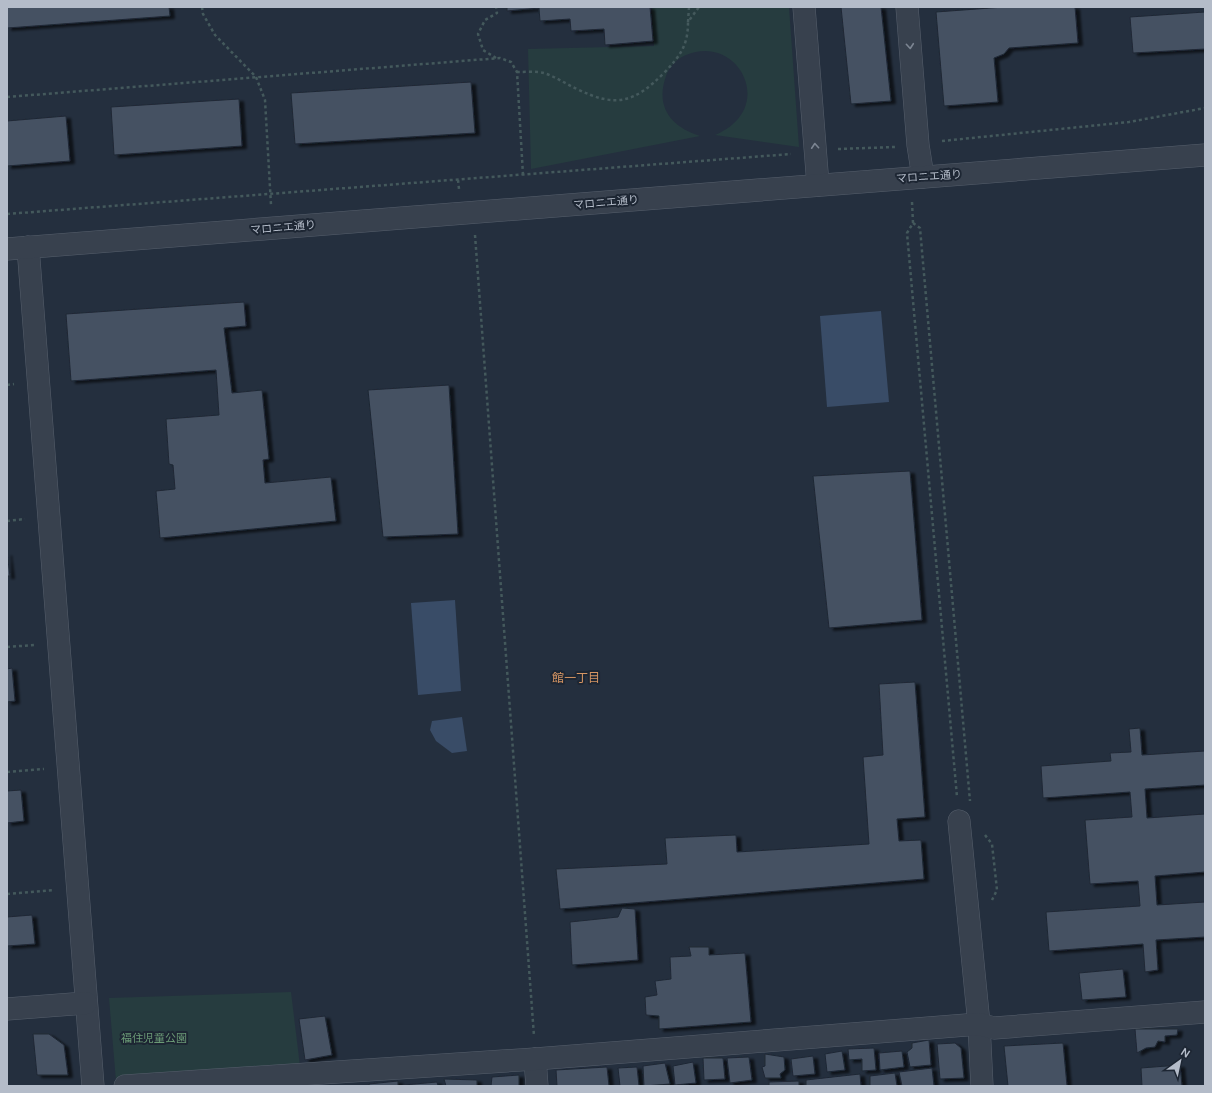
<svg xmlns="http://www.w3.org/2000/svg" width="1212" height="1093" viewBox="0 0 1212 1093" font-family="'DM Sans','Noto Sans JP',sans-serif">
  <defs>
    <filter id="shadow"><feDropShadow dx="4.5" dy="2.5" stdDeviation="1" flood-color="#0009"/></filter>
  </defs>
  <rect width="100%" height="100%" fill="#242f3e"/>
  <!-- green -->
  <g fill="#263c3f">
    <path d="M 652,7 L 789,7 L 799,147 L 715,135 C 778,109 739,33 686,55 C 676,59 669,67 666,76 C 655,107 671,127 700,136 L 531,169 L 528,49 L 654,46 Z"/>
    <path d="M 291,992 L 300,1066 L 116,1081 L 109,998 Z"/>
  </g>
  <!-- water -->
  <g fill="#394c67">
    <path d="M 881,311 L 889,402 L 827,407 L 820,316 Z"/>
    <path d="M 455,600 L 461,691 L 418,695 L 411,603 Z"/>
    <path d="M 462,717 L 467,751 L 452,753 L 436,741 L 430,730 L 432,721 Z"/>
  </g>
  <!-- building -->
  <g fill="#455162" stroke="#1f2835" filter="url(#shadow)">
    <path d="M 7,7 L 169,7 L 170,16 L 7,28 Z"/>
    <path d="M 507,7 L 650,7 L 653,41 L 605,45 L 604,29 L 571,31 L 570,19 L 540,21 L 539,8 L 507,11 Z"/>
    <path d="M 841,7 L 881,7 L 891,101 L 851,104 Z"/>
    <path d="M 1004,7 L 1075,7 L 1078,43 L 1009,48 L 1004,54 L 994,58 L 998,102 L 944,106 L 936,12 Z"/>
    <path d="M 1205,12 L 1205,49 L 1133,53 L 1130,17 Z"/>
    <path d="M 471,82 L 475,133 L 295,144 L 291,93 Z"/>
    <path d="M 239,99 L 242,146 L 114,155 L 111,107 Z"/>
    <path d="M 66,116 L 70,161 L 7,166 L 7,121 Z"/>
    <path d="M 244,302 L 246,326 L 224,328 L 232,393 L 262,390 L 269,459 L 263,460 L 265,483 L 331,477 L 336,521 L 160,538 L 156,491 L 175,489 L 173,465 L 169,464 L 166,419 L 219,415 L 216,370 L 71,381 L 66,314 Z"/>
    <path d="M 449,385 L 458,534 L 383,537 L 368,390 Z"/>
    <path d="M 910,471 L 922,620 L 829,628 L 813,476 Z"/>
    <path d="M 7,553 L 10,576 L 7,576 Z"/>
    <path d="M 12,668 L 15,701 L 7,702 L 7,669 Z"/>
    <path d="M 915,682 L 925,817 L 897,819 L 899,841 L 921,840 L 924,879 L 560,909 L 556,869 L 667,864 L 665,838 L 736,835 L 737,852 L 869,844 L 863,757 L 883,755 L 879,684 Z"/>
    <path d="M 1140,728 L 1142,755 L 1205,751 L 1205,785 L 1145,789 L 1147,818 L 1205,814 L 1205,872 L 1155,876 L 1157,905 L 1205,902 L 1205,937 L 1156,940 L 1158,970 L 1145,972 L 1143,944 L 1049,951 L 1046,912 L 1140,906 L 1138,881 L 1090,884 L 1085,820 L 1132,817 L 1130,792 L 1043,798 L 1041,766 L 1111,761 L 1110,753 L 1131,752 L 1129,729 Z"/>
    <path d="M 21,790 L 24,821 L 7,823 L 7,791 Z"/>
    <path d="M 622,908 L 635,909 L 638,960 L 572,965 L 570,922 L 618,917 Z"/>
    <path d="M 32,915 L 35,944 L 7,946 L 7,917 Z"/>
    <path d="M 689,947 L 709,947 L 709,955 L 745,953 L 751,1022 L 659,1029 L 659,1016 L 646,1015 L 645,997 L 657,995 L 655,981 L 671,979 L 670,957 L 691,956 Z"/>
    <path d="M 1123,969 L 1126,997 L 1082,1000 L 1079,973 Z"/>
    <path d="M 325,1016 L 332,1055 L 305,1060 L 299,1019 Z"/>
    <path d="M 1135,1029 L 1178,1029 L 1177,1035 L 1165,1036 L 1165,1042 L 1158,1041 L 1155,1047 L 1146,1048 L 1137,1053 Z"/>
    <path d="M 33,1034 L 49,1034 L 64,1045 L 68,1075 L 37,1075 Z"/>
    <path d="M 929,1040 L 931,1065 L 910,1067 L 907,1052 L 912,1048 L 912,1043 Z"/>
    <path d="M 955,1043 L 961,1048 L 964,1078 L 940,1079 L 937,1044 Z"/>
    <path d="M 1063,1043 L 1067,1086 L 1008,1086 L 1004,1046 Z"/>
    <path d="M 874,1048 L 876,1070 L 862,1071 L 862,1059 L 849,1060 L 848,1049 Z"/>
    <path d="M 842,1051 L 845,1070 L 827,1072 L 825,1054 Z"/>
    <path d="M 902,1051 L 904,1067 L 880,1070 L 879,1053 Z"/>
    <path d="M 765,1054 L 784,1057 L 785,1070 L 780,1074 L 781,1078 L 765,1078 L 762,1067 L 765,1066 Z"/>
    <path d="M 813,1056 L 815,1074 L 793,1076 L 791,1059 Z"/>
    <path d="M 749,1057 L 752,1080 L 730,1083 L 727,1058 Z"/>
    <path d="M 703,1058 L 723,1058 L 725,1079 L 704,1080 Z"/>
    <path d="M 693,1062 L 696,1083 L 675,1085 L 673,1066 Z"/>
    <path d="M 665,1063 L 670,1084 L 644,1086 L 643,1066 Z"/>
    <path d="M 1180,1065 L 1182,1086 L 1142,1086 L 1141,1068 Z"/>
    <path d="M 607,1067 L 609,1086 L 557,1086 L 556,1070 Z"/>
    <path d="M 637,1067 L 639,1086 L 620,1086 L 618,1068 Z"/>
    <path d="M 932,1068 L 934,1086 L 902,1086 L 899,1072 Z"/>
    <path d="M 895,1073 L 897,1086 L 870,1086 L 870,1076 Z"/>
    <path d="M 860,1074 L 861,1086 L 806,1086 L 806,1080 Z"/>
    <path d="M 519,1075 L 519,1086 L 491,1086 L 492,1077 Z"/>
    <path d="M 444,1079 L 477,1080 L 477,1086 L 446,1086 Z"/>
    <path d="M 398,1081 L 398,1086 L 369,1086 L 369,1084 Z"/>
    <path d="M 799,1081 L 799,1086 L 769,1086 L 769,1082 Z"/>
    <path d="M 437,1082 L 438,1086 L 404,1086 L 404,1085 Z"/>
  </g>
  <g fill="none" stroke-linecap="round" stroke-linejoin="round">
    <defs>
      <g id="minor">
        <path d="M 804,7 L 818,185"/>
        <path d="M 907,7 L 918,145 L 923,177"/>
        <path d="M 28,247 L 93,1086"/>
        <path d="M 959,821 L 979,1024 L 982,1086"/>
        <path d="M 535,1059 L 537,1086"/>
        <path d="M 125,1086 L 535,1059 L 979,1024 L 994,1028 L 1205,1012"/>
      </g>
      <g id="tertiary">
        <path d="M 7,249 L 1205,155"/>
        <path d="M 7,1009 L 86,1003"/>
      </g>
    </defs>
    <!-- minor casing -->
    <use href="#minor" stroke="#565f6c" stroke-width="23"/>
    <!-- tertiary casing -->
    <use href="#tertiary" stroke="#565f6c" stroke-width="23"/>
    <!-- path -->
    <g stroke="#44595c" stroke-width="2.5" stroke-dasharray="3 3" stroke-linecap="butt">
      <path d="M 202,7 L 203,14 L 215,35 L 256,77 L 265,100 L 271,205"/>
      <path d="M 689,7 L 688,22 L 699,7"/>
      <path d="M 496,58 L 483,50 L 478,34 L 485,20 L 497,13 L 496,7"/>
      <path d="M 517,72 C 525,72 536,71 544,73 C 556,77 566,84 577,89 C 616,108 634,103 664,73 C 680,56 688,46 688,22"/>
      <path d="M 7,97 L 500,58 L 511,62 L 517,72 L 523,175"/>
      <path d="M 942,141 L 1129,122 L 1205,108"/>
      <path d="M 838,149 L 895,147"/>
      <path d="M 458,180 L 459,189"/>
      <path d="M 912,202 L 913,223 L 907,233 L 957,797"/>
      <path d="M 7,214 L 791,154"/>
      <path d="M 913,223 L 920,228 L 970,801"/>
      <path d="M 475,235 L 534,1036"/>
      <path d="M 7,385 L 14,384"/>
      <path d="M 7,521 L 25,519"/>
      <path d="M 7,647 L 34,645"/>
      <path d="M 7,772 L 44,769"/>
      <path d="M 985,835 L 992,844 L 997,890 L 992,900"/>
      <path d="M 7,894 L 54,890"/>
    </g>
    <!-- minor -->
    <use href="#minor" stroke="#38414e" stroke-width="22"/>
    <!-- tertiary -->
    <use href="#tertiary" stroke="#38414e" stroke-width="22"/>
  </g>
  <!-- one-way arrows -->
  <defs><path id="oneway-chevron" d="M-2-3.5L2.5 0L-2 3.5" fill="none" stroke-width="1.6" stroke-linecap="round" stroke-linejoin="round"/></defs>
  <g stroke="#7c8592">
    <use href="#oneway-chevron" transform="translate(910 46) rotate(85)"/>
    <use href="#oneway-chevron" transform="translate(815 146) rotate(-94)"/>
  </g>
  <g text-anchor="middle" stroke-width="4" stroke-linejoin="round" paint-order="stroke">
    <!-- street labels -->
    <g font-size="11" fill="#b4bcc9" stroke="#1d2633">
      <text transform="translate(929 176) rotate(-4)" y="4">マロニエ通り</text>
      <text transform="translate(606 202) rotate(-5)" y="4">マロニエ通り</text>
      <text transform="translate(283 227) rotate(-5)" y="4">マロニエ通り</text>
    </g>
    <!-- park labels -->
    <g font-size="11" fill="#6b9a76" stroke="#1d2633">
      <text x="154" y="1042">福住児童公園</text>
    </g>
    <!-- neighbourhood labels -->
    <g font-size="12" fill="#d59563" stroke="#1d2633">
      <text x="576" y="682">館一丁目</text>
    </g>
  </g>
  <!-- border -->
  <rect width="1212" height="1093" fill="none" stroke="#b4bcc9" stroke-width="16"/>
  <!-- north arrow -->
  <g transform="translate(1180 1061) rotate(33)" stroke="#1d2633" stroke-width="3" paint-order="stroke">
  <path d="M0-3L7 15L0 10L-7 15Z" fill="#b4bcc9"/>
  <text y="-6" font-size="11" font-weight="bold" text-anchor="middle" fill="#b4bcc9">N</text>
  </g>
</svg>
